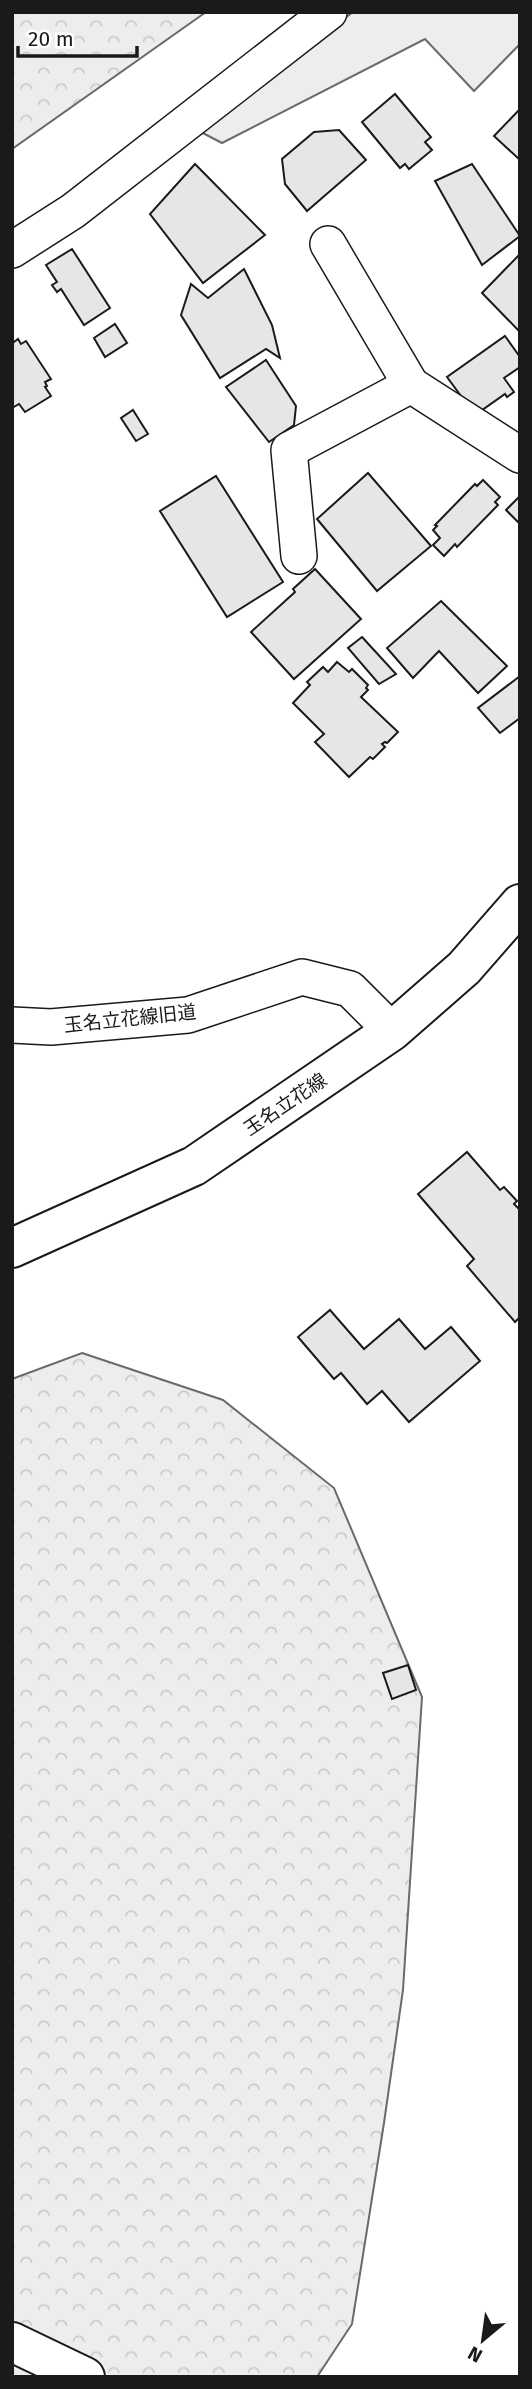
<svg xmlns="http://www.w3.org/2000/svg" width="532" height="2389" viewBox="0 0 532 2389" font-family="'Fira Sans','Noto Sans JP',sans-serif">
  <defs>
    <pattern id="forest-crowns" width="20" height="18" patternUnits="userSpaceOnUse" patternTransform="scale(1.75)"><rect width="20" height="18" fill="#ededed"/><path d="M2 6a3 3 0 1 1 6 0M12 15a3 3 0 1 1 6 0" fill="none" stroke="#cbcbcb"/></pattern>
  </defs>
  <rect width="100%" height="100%" fill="#fff"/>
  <!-- built -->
  <path fill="#ededed" stroke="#6a6a6a" stroke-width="2" d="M 353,12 L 520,12 L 520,44 L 474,91 L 425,39 L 222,143 L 197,130 Z"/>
  <!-- forest -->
  <g fill="url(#forest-crowns)" stroke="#6a6a6a" stroke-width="2">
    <path d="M 12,12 L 206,12 L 12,149 Z"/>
    <path d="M 82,1353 L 223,1400 L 334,1488 L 422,1697 L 403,1990 L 384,2123 L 352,2324 L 317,2377 L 12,2377 L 12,1379 Z"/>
  </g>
  <!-- building -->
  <g fill="#e6e6e6" stroke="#1a1a1a" stroke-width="2">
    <path d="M 395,94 L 431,137 L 425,142 L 432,150 L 409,169 L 405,164 L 400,168 L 362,122 Z"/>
    <path d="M 520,109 L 520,160 L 494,136 Z"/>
    <path d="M 339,130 L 366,160 L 307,211 L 285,184 L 282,159 L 314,132 Z"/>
    <path d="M 195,164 L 265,235 L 203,283 L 150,214 Z"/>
    <path d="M 472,164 L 520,236 L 482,265 L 435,181 Z"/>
    <path d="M 72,249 L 110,308 L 84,325 L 61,289 L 57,292 L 52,285 L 57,282 L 46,265 Z"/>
    <path d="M 520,254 L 520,332 L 482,293 Z"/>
    <path d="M 244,269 L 272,325 L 280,358 L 266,349 L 220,378 L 181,315 L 191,284 L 208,298 Z"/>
    <path d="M 115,324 L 127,343 L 105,357 L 94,338 Z"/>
    <path d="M 505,336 L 520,357 L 520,367 L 504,378 L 514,392 L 507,397 L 505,394 L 475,415 L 447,377 Z"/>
    <path d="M 18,339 L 21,344 L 26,341 L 51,379 L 45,382 L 47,386 L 45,387 L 51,396 L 25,412 L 19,404 L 12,408 L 12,340 L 14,342 Z"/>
    <path d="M 266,360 L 296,406 L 294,425 L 269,442 L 226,387 Z"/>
    <path d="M 133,410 L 148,434 L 136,441 L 121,418 Z"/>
    <path d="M 368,473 L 431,546 L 377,591 L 317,519 Z"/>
    <path d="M 216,476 L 283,582 L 227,617 L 160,511 Z"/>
    <path d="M 483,480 L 500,497 L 495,502 L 498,505 L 457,547 L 455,544 L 444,556 L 433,545 L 440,538 L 433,530 L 437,526 L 435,525 L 475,484 L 477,486 Z"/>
    <path d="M 520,496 L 520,524 L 506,510 Z"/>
    <path d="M 315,569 L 361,619 L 294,679 L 251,632 L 295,592 L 293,589 Z"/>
    <path d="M 441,601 L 507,666 L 478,693 L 439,651 L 413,678 L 387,648 Z"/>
    <path d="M 362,637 L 396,674 L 379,684 L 348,648 Z"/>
    <path d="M 337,662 L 349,672 L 352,669 L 368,685 L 366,688 L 368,690 L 361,697 L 398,732 L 387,743 L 385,742 L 382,744 L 385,747 L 373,759 L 370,757 L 349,777 L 315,742 L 324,734 L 293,703 L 310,685 L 307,682 L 323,667 L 328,672 Z"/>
    <path d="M 520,676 L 520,718 L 500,733 L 478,708 Z"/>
    <path d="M 467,1152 L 500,1190 L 504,1187 L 517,1201 L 514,1204 L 520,1210 L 520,1317 L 515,1322 L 467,1266 L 474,1259 L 418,1194 Z"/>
    <path d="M 330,1310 L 364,1349 L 399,1319 L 425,1349 L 451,1327 L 480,1361 L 409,1422 L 382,1391 L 367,1404 L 341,1373 L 334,1379 L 298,1337 Z"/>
    <path d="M 408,1665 L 416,1690 L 392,1699 L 383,1673 Z"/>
  </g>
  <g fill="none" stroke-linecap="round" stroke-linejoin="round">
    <defs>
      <g id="minor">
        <path d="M 328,244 L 411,385"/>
        <path d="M 12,250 L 73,211 L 329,12"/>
        <path d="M 299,556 L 289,450 L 411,385 L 520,455"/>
        <path d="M 12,1025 L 51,1027 L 188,1015 L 302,977 L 350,989 L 392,1031"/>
      </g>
      <path id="tertiary" d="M 12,2342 L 85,2377"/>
      <path id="primary" d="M 12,1248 L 194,1166 L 392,1031 L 464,968 L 520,904"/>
    </defs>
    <!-- minor casing -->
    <use href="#minor" stroke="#1a1a1a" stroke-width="38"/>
    <!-- tertiary casing -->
    <use href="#tertiary" stroke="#1a1a1a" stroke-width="42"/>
    <!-- primary casing -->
    <use href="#primary" stroke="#1a1a1a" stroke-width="42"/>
    <!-- minor -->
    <use href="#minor" stroke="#fff" stroke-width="35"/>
    <!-- tertiary -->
    <use href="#tertiary" stroke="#fff" stroke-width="38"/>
    <!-- primary -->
    <use href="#primary" stroke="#fff" stroke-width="38"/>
  </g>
  <g text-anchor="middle" stroke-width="5" stroke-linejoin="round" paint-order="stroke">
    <!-- street labels -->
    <g font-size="19" fill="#1a1a1a" stroke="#fff">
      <text transform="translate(130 1018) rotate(-6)" y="7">玉名立花線旧道</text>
      <text transform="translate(285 1104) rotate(-34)" y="7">玉名立花線</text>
    </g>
  </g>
  <!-- border -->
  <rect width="532" height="2389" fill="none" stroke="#1a1a1a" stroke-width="28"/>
  <!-- north arrow -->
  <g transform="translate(483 2340) rotate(209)" stroke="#ffffff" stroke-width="5" paint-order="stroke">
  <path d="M0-5L12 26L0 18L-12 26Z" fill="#1a1a1a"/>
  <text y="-10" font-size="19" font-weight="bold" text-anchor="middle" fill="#1a1a1a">N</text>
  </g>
  <!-- scale -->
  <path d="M18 46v10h119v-10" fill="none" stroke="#1a1a1a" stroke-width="3.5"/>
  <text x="28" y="46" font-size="21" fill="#1a1a1a" stroke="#ffffff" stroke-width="5" paint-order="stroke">20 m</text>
</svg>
